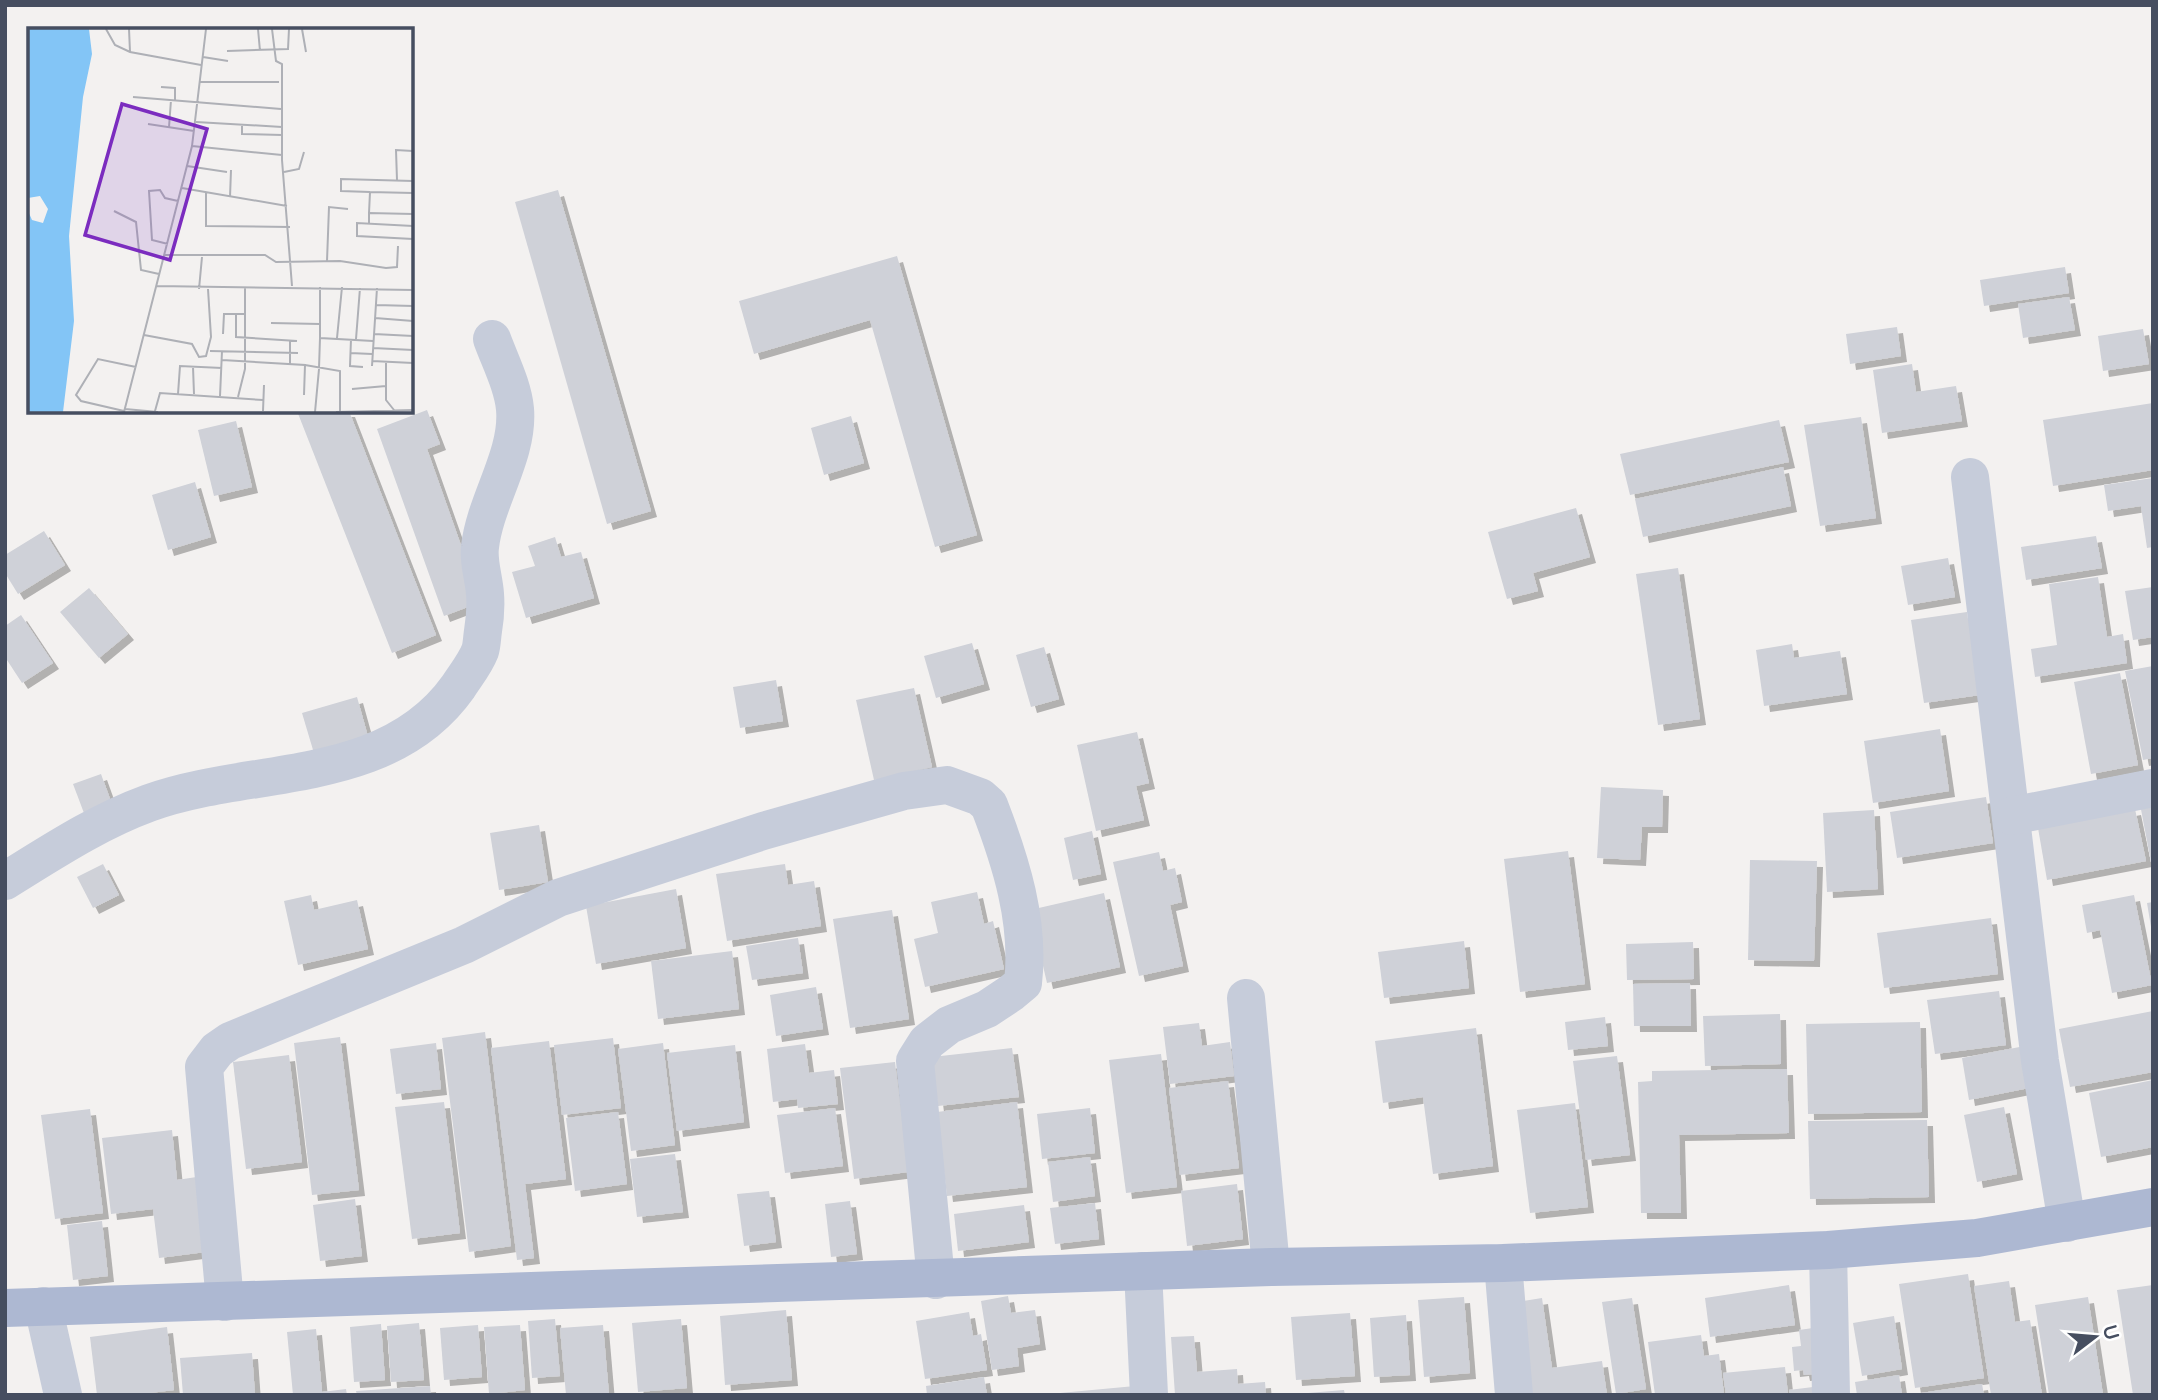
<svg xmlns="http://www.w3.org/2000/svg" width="2158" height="1400" viewBox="0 0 2158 1400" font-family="'Varela Round',sans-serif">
  <defs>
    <filter id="shadow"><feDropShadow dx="6" dy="6" stdDeviation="0" flood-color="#0004"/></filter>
  </defs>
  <rect width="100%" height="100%" fill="#f3f1f0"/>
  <!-- building -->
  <g fill="#cfd1d8" filter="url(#shadow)">
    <path d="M 558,190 L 651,511 L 607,524 L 515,202 Z"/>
    <path d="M 897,256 L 977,535 L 935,547 L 870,320 L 754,354 L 739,301 Z"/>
    <path d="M 2065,267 L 2069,293 L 1984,306 L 1980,280 Z"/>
    <path d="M 2069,297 L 2075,330 L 2023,338 L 2018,304 Z"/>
    <path d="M 1897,327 L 1901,356 L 1850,364 L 1846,334 Z"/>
    <path d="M 2143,329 L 2149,364 L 2103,371 L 2098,336 Z"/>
    <path d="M 1912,364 L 1916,392 L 1956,386 L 1962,421 L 1882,433 L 1873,370 Z"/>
    <path d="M 2153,403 L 2153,470 L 2053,486 L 2043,420 Z"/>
    <path d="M 427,410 L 440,444 L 427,449 L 481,602 L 444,616 L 377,429 Z"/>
    <path d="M 297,411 L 349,411 L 436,635 L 392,653 Z"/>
    <path d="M 851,416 L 864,463 L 824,475 L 811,428 Z"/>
    <path d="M 1861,417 L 1876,518 L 1820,526 L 1804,425 Z"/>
    <path d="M 1779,420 L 1789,462 L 1630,495 L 1620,454 Z"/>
    <path d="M 236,421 L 252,487 L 214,496 L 198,430 Z"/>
    <path d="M 1783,467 L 1791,506 L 1643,537 L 1635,499 Z"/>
    <path d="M 2153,478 L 2153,547 L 2147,548 L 2141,506 L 2108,511 L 2104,485 Z"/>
    <path d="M 195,482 L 211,537 L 168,550 L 152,495 Z"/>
    <path d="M 1576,508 L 1590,557 L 1533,573 L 1538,591 L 1507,599 L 1488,532 Z"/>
    <path d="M 44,531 L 65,565 L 18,594 L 5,573 L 5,555 Z"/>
    <path d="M 2096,536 L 2102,568 L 2026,580 L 2021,547 Z"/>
    <path d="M 555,537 L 561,557 L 581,552 L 594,598 L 526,618 L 512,572 L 535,566 L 528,546 Z"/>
    <path d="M 1948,558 L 1955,597 L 1908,605 L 1901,566 Z"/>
    <path d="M 1678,568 L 1700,719 L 1658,725 L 1636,574 Z"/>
    <path d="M 2098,577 L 2107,637 L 2123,634 L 2127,663 L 2035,677 L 2031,649 L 2057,645 L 2049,584 Z"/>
    <path d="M 2153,587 L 2153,637 L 2133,640 L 2125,591 Z"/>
    <path d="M 89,588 L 128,634 L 99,658 L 60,612 Z"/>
    <path d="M 1967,612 L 1975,669 L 1994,693 L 1924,703 L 1911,620 Z"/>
    <path d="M 21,615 L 53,663 L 22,683 L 5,657 L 5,626 Z"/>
    <path d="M 972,643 L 984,684 L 936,698 L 924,656 Z"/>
    <path d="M 1792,644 L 1794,658 L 1840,651 L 1847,694 L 1764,706 L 1756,650 Z"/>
    <path d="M 1044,647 L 1059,699 L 1031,707 L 1016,655 Z"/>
    <path d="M 2153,666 L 2153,758 L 2143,760 L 2125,671 Z"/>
    <path d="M 2120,673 L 2138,765 L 2091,774 L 2074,682 Z"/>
    <path d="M 776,680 L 783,721 L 740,728 L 733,687 Z"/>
    <path d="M 914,688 L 932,767 L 874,780 L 856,700 Z"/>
    <path d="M 357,697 L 370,744 L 316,760 L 302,713 Z"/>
    <path d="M 1940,729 L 1949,791 L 1873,803 L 1864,741 Z"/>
    <path d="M 1137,732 L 1149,783 L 1136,786 L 1144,820 L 1096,831 L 1077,745 Z"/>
    <path d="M 101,774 L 114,810 L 87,821 L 73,784 Z"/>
    <path d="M 1601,787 L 1663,790 L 1662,827 L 1642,827 L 1640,860 L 1597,858 Z"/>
    <path d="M 2153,796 L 2153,862 L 2151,862 L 2139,799 Z"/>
    <path d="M 1986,797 L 1993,843 L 1897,858 L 1890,812 Z"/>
    <path d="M 2135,809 L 2146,861 L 2047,880 L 2038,828 Z"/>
    <path d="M 1874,810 L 1878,889 L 1827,892 L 1823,813 Z"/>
    <path d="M 539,825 L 548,882 L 499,890 L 490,833 Z"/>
    <path d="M 1092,831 L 1101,874 L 1073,880 L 1064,838 Z"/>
    <path d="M 1568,851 L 1585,984 L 1520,992 L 1504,859 Z"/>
    <path d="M 1159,852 L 1163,871 L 1175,868 L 1182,902 L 1170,905 L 1183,966 L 1139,976 L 1113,862 Z"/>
    <path d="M 1750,860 L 1817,861 L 1814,961 L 1748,960 Z"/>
    <path d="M 103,864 L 119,895 L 93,908 L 77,877 Z"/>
    <path d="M 785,864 L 788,885 L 814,881 L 821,926 L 727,941 L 716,874 Z"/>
    <path d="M 676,889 L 686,948 L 596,964 L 586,906 Z"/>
    <path d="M 977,892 L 984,924 L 993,921 L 1004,969 L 925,987 L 914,939 L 938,933 L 931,902 Z"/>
    <path d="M 1104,893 L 1120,967 L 1047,983 L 1030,910 Z"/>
    <path d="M 311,895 L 314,910 L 357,900 L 368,949 L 298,965 L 284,901 Z"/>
    <path d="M 2134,895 L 2152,985 L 2112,993 L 2100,930 L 2087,933 L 2082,905 Z"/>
    <path d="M 2153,902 L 2153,927 L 2151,927 L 2147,903 Z"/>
    <path d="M 892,910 L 909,1019 L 850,1028 L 833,919 Z"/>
    <path d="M 1991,918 L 1998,974 L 1884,988 L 1877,933 Z"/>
    <path d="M 798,938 L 803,973 L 752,980 L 746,946 Z"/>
    <path d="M 1464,941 L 1469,988 L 1384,998 L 1378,952 Z"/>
    <path d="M 1693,942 L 1694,979 L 1627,980 L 1626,944 Z"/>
    <path d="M 732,951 L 739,1009 L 658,1019 L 651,961 Z"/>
    <path d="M 1690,983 L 1691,1026 L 1634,1026 L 1633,984 Z"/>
    <path d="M 816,987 L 823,1029 L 776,1036 L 770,995 Z"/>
    <path d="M 1999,991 L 2006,1045 L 1935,1054 L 1927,1000 Z"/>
    <path d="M 2153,1011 L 2153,1072 L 2070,1087 L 2059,1029 Z"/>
    <path d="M 1780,1014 L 1781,1064 L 1705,1066 L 1703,1016 Z"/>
    <path d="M 1605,1017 L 1608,1046 L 1568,1050 L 1565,1022 Z"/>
    <path d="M 1920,1022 L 1922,1112 L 1808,1114 L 1806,1024 Z"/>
    <path d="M 1199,1023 L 1202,1046 L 1230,1042 L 1234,1076 L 1170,1084 L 1163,1027 Z"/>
    <path d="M 1476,1028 L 1493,1166 L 1433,1174 L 1423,1097 L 1383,1103 L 1375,1041 Z"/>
    <path d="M 485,1032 L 511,1246 L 469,1252 L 442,1038 Z"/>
    <path d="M 340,1037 L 359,1190 L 312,1195 L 294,1043 Z"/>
    <path d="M 613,1038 L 621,1108 L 562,1115 L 554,1045 Z"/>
    <path d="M 549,1041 L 566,1179 L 525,1184 L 534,1258 L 517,1260 L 491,1048 Z"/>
    <path d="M 436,1043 L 441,1089 L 396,1094 L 390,1049 Z"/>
    <path d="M 663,1043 L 675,1145 L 631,1151 L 618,1049 Z"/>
    <path d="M 805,1044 L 809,1073 L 834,1070 L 838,1104 L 798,1108 L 797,1099 L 773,1102 L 767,1049 Z"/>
    <path d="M 735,1045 L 744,1122 L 677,1131 L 667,1053 Z"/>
    <path d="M 2030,1045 L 2039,1086 L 1969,1100 L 1962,1058 Z"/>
    <path d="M 1012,1048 L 1019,1097 L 938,1106 L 932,1057 Z"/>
    <path d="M 1161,1054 L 1177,1187 L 1126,1193 L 1109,1060 Z"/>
    <path d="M 289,1055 L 302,1162 L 246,1169 L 233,1062 Z"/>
    <path d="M 1617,1056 L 1630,1155 L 1586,1160 L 1573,1061 Z"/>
    <path d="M 895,1062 L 908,1172 L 854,1179 L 840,1068 Z"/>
    <path d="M 1787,1069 L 1789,1133 L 1679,1135 L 1681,1213 L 1641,1213 L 1638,1082 L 1652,1081 L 1652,1071 Z"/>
    <path d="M 2153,1080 L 2153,1147 L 2101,1157 L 2089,1093 Z"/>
    <path d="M 1228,1081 L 1239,1168 L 1180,1175 L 1169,1088 Z"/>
    <path d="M 444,1102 L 460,1233 L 412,1239 L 395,1107 Z"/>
    <path d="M 1017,1102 L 1027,1187 L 947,1196 L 937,1112 Z"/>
    <path d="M 1575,1103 L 1588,1207 L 1530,1213 L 1517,1110 Z"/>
    <path d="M 2004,1107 L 2017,1174 L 1977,1182 L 1964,1115 Z"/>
    <path d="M 835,1108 L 843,1166 L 785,1173 L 777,1115 Z"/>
    <path d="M 1090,1108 L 1095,1153 L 1042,1159 L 1037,1114 Z"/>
    <path d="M 90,1109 L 103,1213 L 55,1219 L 41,1115 Z"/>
    <path d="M 618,1112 L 627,1184 L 575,1191 L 566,1118 Z"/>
    <path d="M 1927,1120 L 1929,1197 L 1810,1199 L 1808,1121 Z"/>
    <path d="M 172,1130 L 177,1180 L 203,1176 L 213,1251 L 159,1258 L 153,1209 L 111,1214 L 102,1138 Z"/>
    <path d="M 675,1154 L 683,1212 L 637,1217 L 630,1159 Z"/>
    <path d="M 1090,1157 L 1095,1196 L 1053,1202 L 1048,1162 Z"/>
    <path d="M 1237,1184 L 1243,1239 L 1187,1246 L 1181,1191 Z"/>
    <path d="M 769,1191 L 776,1242 L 744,1246 L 737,1194 Z"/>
    <path d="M 355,1199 L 362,1256 L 320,1261 L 313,1205 Z"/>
    <path d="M 850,1201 L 857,1254 L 831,1257 L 825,1204 Z"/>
    <path d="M 1095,1203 L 1099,1239 L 1055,1244 L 1050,1208 Z"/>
    <path d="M 1024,1205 L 1029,1242 L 958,1251 L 954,1214 Z"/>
    <path d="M 102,1221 L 108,1276 L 73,1280 L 67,1225 Z"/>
    <path d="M 1968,1274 L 1984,1378 L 1915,1388 L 1899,1284 Z"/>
    <path d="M 2009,1281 L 2015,1322 L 2030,1320 L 2042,1395 L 1991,1395 L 1974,1286 Z"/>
    <path d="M 1789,1285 L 1795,1325 L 1710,1337 L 1705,1298 Z"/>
    <path d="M 2153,1285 L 2153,1394 L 2133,1395 L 2117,1290 Z"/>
    <path d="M 1008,1296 L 1011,1313 L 1035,1310 L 1040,1344 L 1017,1348 L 1019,1366 L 992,1370 L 981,1301 Z"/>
    <path d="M 1464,1297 L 1470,1373 L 1424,1377 L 1418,1300 Z"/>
    <path d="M 2088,1297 L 2103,1395 L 2049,1395 L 2035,1305 Z"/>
    <path d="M 1542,1298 L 1552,1368 L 1602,1361 L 1607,1395 L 1523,1395 L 1510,1303 Z"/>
    <path d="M 1632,1298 L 1646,1389 L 1616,1394 L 1602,1302 Z"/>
    <path d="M 786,1310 L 792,1380 L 725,1385 L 720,1316 Z"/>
    <path d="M 969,1312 L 973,1336 L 981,1334 L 987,1370 L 925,1379 L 916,1321 Z"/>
    <path d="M 1350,1313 L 1355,1376 L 1296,1380 L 1291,1317 Z"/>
    <path d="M 1406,1315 L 1410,1375 L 1374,1377 L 1370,1318 Z"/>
    <path d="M 1894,1316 L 1902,1369 L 1862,1376 L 1853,1323 Z"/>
    <path d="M 555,1319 L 560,1376 L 532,1378 L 528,1321 Z"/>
    <path d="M 681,1319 L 687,1388 L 638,1392 L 632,1323 Z"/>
    <path d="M 419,1323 L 424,1380 L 391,1382 L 387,1326 Z"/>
    <path d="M 381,1324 L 385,1380 L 354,1382 L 350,1327 Z"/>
    <path d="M 478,1325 L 482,1377 L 444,1380 L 440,1328 Z"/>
    <path d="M 520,1325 L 525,1390 L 489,1394 L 484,1327 Z"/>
    <path d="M 603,1325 L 609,1395 L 566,1395 L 560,1328 Z"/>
    <path d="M 167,1327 L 174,1390 L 133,1395 L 97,1395 L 90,1337 Z"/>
    <path d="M 1820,1327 L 1824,1373 L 1804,1375 L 1803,1370 L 1794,1371 L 1792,1347 L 1801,1346 L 1799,1330 Z"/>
    <path d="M 316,1329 L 322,1392 L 346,1389 L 347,1395 L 293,1395 L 287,1332 Z"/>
    <path d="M 1701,1335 L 1704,1356 L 1719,1354 L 1724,1394 L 1655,1395 L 1648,1342 Z"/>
    <path d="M 1194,1336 L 1197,1372 L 1237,1369 L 1238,1384 L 1265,1382 L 1266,1395 L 1175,1395 L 1171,1337 Z"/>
    <path d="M 252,1353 L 255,1395 L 183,1395 L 180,1358 Z"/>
    <path d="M 1785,1367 L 1788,1395 L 1726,1395 L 1723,1373 Z"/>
    <path d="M 1899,1375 L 1902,1395 L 1857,1395 L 1855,1382 Z"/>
    <path d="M 984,1377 L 987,1395 L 927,1395 L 926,1386 Z"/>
    <path d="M 1982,1384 L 1984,1395 L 1921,1395 L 1921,1393 Z"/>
    <path d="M 430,1386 L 431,1395 L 357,1395 L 356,1391 Z"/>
    <path d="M 1135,1386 L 1135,1395 L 1060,1395 L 1060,1393 Z"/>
    <path d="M 1821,1386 L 1822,1395 L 1790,1395 L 1789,1390 Z"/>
    <path d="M 1344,1390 L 1345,1395 L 1308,1395 L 1308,1393 Z"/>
  </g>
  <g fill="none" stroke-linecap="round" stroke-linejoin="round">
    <!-- minor -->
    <g stroke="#c6ccda" stroke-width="38">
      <path d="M 1970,477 L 2040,1061 L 2067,1223"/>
      <path d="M 2011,816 L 2153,788"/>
      <path d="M 5,881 C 52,852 97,822 149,803 C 251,766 387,787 458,687 C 465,676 475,664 480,651 C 482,645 482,637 483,631 C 485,619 486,606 485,594 C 484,578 478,562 480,547 C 485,501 519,455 515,409 C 513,386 500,361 492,339"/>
      <path d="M 1246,998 L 1271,1267"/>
      <path d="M 1828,1250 L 1831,1395"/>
      <path d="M 1503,1263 L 1514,1395"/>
      <path d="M 1143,1271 L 1149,1395"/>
      <path d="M 225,1302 L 204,1067 L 217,1050 L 230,1041 L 464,945 L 558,898 L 763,831 L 904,791 L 947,785 L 980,797 L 989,805 C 1011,862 1030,922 1023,983 L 1011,993 L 987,1009 L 949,1025 L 927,1042 L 915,1061 L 936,1280"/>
      <path d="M 43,1306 L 63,1395"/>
    </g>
    <!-- major -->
    <path stroke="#adb8d2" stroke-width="38" d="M 5,1308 L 1271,1267 L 1503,1263 L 1828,1250 L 1977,1238 L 2153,1207"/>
  </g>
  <!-- overview -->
  <g transform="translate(28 28)">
    <rect width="385" height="385" fill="#f3f1f0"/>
    <path d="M 0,1 L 61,1 L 64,26 L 55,69 L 41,208 L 46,293 L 35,384 L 0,384 L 0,183 L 4,192 L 15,195 L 20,181 L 12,168 L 0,170 Z" fill="#83c5f6"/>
    <path fill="none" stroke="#aeb0b6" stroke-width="2" d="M 78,1 L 87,17 L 102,24 L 173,37M 101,1 L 102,24M 230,1 L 232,23M 244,1 L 248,33 L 254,36 L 254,132 L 264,258M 274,1 L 278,24M 199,23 L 260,21 L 261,1M 175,29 L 200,33M 172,54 L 251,54M 133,59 L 147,60 L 147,72M 105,69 L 253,81M 168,94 L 254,99M 120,96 L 166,103M 214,98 L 214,106 L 254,107M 141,99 L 143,72M 164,118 L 254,127M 159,138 L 199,144M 256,144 L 271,141 L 276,124M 369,152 L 368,122 L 385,123M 154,160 L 259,178M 342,164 L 313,163 L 313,151 L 385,153M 178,165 L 178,198 L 262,199M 202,169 L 203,142M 86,183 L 108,194 L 113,242 L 131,246M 341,185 L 342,164 L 385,165M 341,196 L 341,185 L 385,186M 385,198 L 329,195 L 329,208 L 385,211M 140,216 L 124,212 L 121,163 L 132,162 L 137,170 L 150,173M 137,227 L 237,227 L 248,234 L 312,233 L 358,240 L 369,239 L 370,218M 299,233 L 301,179 L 320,181M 129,258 L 385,262M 292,259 L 292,310 L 345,313M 171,261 L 174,229M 348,277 L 385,278M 208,286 L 208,309 L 269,313M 347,290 L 385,293M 243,295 L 292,296M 195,306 L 196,286 L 218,286M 346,306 L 385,308M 116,307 L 164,316 L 171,329 L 178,328 L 183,309 L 180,261M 309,310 L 314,259M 323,311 L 322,338 L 335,339M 328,311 L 332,260M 345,320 L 385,322M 182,323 L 270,325M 322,325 L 344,326M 194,332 L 277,337 L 276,367M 344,333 L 385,335M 358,334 L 358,372 L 366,382M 262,336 L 262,313M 277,337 L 312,343 L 312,384M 344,338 L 349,260M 165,339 L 166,366M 291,340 L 292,310M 324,361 L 358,358M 150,366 L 152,338 L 194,340M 192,368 L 194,323M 210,369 L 217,341 L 217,260M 97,381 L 130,384M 96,383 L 53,373 L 48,367 L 70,331 L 108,339M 127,383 L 132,365 L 235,372M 235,383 L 236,357M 96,384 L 164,118 L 178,1M 287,384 L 291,341M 308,384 L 385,382"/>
    <path fill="#7b2cbf" fill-opacity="0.15" stroke="#7b2cbf" stroke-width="3.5" d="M 94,76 L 179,101 L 142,232 L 57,207 Z"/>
    <rect width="385" height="385" fill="none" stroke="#464e60" stroke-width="3.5"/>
  </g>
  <!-- border -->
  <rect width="2158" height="1400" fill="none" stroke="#464e60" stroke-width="14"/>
  <!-- north arrow -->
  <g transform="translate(2095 1337) rotate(74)" stroke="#ffffff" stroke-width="5" paint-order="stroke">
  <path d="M0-5L12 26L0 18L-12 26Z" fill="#464e60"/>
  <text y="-10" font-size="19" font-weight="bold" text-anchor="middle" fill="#464e60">U</text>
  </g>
</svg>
